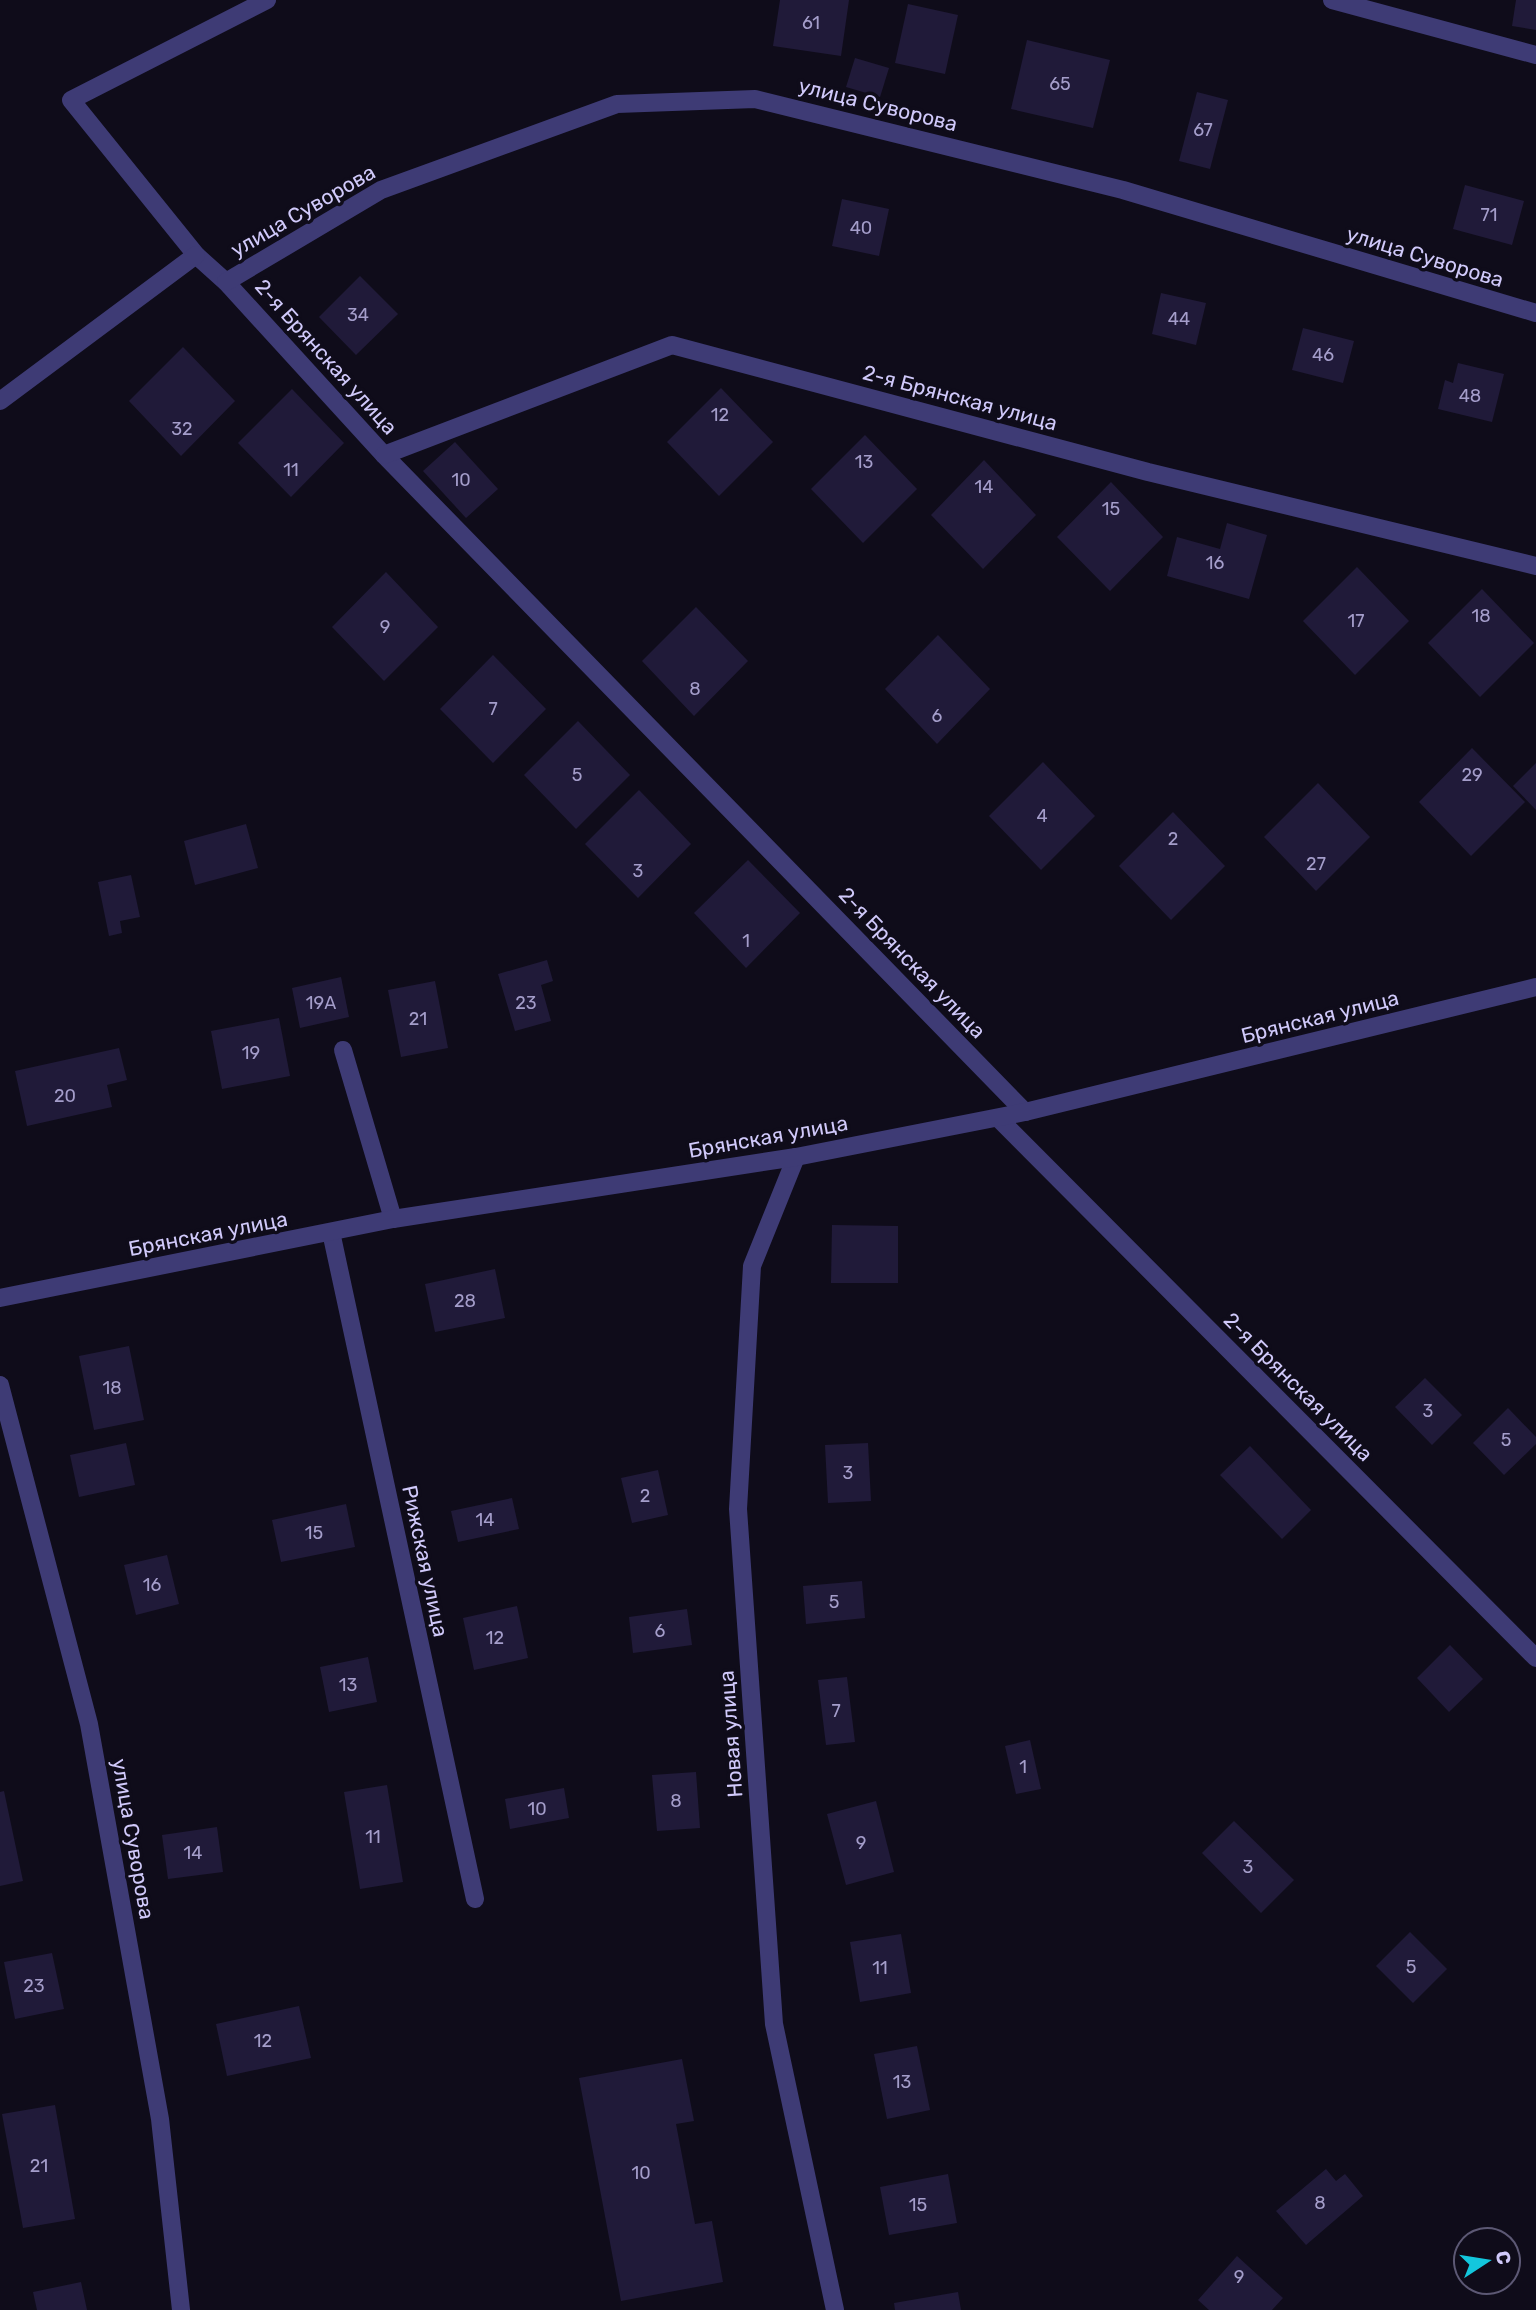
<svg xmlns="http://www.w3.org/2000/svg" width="1536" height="2310" viewBox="0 0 1536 2310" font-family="Rubik,sans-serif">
  <rect width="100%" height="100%" fill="#0f0c1a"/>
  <!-- building -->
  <g fill="#201a39">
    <path d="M 780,0 L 849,0 L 841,56 L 773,46 Z"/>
    <path d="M 1516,0 L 1536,0 L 1536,30 L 1512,26 Z"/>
    <path d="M 908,4 L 958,15 L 945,74 L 895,63 Z"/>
    <path d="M 1027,40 L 1110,60 L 1093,128 L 1011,109 Z"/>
    <path d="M 855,58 L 889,68 L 880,97 L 846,87 Z"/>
    <path d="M 1197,92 L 1228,100 L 1210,169 L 1179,161 Z"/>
    <path d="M 1465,185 L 1524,201 L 1512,245 L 1453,229 Z"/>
    <path d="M 842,199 L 889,209 L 879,256 L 832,246 Z"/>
    <path d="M 360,276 L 398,314 L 356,355 L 319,317 Z"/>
    <path d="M 1161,293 L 1206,303 L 1196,345 L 1152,334 Z"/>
    <path d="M 1303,328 L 1354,341 L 1343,383 L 1292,370 Z"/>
    <path d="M 183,347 L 235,401 L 181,456 L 129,401 Z"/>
    <path d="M 1458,363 L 1504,374 L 1492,422 L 1438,409 L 1445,380 L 1453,383 Z"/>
    <path d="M 721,388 L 773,442 L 719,496 L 667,442 Z"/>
    <path d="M 292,389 L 344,443 L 291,497 L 238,443 Z"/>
    <path d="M 865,435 L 917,489 L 863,543 L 811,489 Z"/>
    <path d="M 455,442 L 498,489 L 466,518 L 423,471 Z"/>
    <path d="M 984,460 L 1036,515 L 983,569 L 931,515 Z"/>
    <path d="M 1111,482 L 1163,537 L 1110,591 L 1057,537 Z"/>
    <path d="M 1227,523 L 1267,535 L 1249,599 L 1167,576 L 1177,537 L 1220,549 Z"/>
    <path d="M 1357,567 L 1409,621 L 1355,675 L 1303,621 Z"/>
    <path d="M 386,572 L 438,627 L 384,681 L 332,627 Z"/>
    <path d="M 1482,589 L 1534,643 L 1480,697 L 1428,643 Z"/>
    <path d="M 696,607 L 748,661 L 694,716 L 642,661 Z"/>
    <path d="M 938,635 L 990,689 L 937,744 L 885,689 Z"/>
    <path d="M 493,655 L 546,709 L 493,763 L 440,709 Z"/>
    <path d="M 578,721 L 630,775 L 576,829 L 524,775 Z"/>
    <path d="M 1472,748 L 1525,802 L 1471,856 L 1419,802 Z"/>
    <path d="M 1043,762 L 1095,816 L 1041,870 L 989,816 Z"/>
    <path d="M 1536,763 L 1536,810 L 1513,786 Z"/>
    <path d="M 1318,783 L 1370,837 L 1316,891 L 1264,837 Z"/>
    <path d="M 639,790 L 691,844 L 638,898 L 585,844 Z"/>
    <path d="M 1173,812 L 1225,866 L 1171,920 L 1119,866 Z"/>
    <path d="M 246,824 L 258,868 L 195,885 L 184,841 Z"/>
    <path d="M 748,860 L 800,913 L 746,968 L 694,913 Z"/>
    <path d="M 131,875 L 140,917 L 120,921 L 122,933 L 109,936 L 98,882 Z"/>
    <path d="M 547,960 L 553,981 L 541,985 L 551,1021 L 515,1031 L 498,974 Z"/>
    <path d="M 341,977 L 349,1017 L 300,1028 L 292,988 Z"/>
    <path d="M 435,981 L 448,1048 L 401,1057 L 388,990 Z"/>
    <path d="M 279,1018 L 290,1076 L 222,1089 L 211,1031 Z"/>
    <path d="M 119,1048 L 127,1080 L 107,1085 L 112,1107 L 27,1126 L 15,1071 Z"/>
    <path d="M 832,1225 L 898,1226 L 898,1283 L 831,1283 Z"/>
    <path d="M 495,1269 L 505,1318 L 435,1332 L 425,1284 Z"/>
    <path d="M 129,1346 L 144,1420 L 94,1430 L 79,1356 Z"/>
    <path d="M 1425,1378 L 1462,1415 L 1432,1445 L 1395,1407 Z"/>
    <path d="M 1508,1408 L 1536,1437 L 1536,1444 L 1504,1475 L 1473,1443 Z"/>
    <path d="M 126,1443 L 135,1485 L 79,1497 L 70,1455 Z"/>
    <path d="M 868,1443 L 871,1501 L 828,1503 L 825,1445 Z"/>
    <path d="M 1250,1446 L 1311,1510 L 1282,1539 L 1220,1475 Z"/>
    <path d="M 658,1470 L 668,1515 L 632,1523 L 621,1478 Z"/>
    <path d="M 512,1498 L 519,1529 L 458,1542 L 451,1511 Z"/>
    <path d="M 346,1504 L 355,1547 L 281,1562 L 272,1520 Z"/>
    <path d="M 167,1555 L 179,1604 L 136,1615 L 124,1565 Z"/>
    <path d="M 862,1581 L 865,1618 L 806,1624 L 803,1586 Z"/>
    <path d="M 517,1606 L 528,1658 L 474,1670 L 463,1618 Z"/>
    <path d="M 687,1609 L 692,1645 L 633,1653 L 629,1617 Z"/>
    <path d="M 1450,1645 L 1483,1679 L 1449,1712 L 1417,1678 Z"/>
    <path d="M 368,1657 L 377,1702 L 329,1712 L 320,1667 Z"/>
    <path d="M 847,1677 L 855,1742 L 826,1745 L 818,1680 Z"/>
    <path d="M 1030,1740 L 1041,1789 L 1016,1794 L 1005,1746 Z"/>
    <path d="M 696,1772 L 700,1828 L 657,1831 L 652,1775 Z"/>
    <path d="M 387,1785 L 403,1882 L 360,1889 L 344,1792 Z"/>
    <path d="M 564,1788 L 569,1818 L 510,1829 L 505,1799 Z"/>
    <path d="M 4,1791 L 23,1881 L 0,1886 L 0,1792 Z"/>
    <path d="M 876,1801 L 894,1872 L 846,1885 L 827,1814 Z"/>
    <path d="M 1234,1821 L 1294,1880 L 1261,1913 L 1202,1853 Z"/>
    <path d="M 217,1827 L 223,1872 L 168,1879 L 162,1835 Z"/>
    <path d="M 1410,1932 L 1447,1969 L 1413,2003 L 1376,1966 Z"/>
    <path d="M 901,1934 L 911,1993 L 860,2002 L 850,1942 Z"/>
    <path d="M 52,1953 L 64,2009 L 15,2019 L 4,1962 Z"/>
    <path d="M 299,2006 L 311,2058 L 227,2076 L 216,2024 Z"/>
    <path d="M 917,2046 L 930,2110 L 887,2119 L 874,2054 Z"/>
    <path d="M 682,2059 L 694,2121 L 676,2124 L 695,2224 L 712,2221 L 723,2282 L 621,2301 L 579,2078 Z"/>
    <path d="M 55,2105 L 75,2219 L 23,2228 L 2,2114 Z"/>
    <path d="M 1326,2169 L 1336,2181 L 1345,2174 L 1363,2196 L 1306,2245 L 1276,2211 Z"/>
    <path d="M 948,2174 L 957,2223 L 889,2235 L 880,2187 Z"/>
    <path d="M 1237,2256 L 1283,2298 L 1272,2310 L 1209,2310 L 1198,2300 Z"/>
    <path d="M 81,2282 L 87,2310 L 37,2310 L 33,2292 Z"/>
    <path d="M 958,2292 L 961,2310 L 895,2310 L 894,2303 Z"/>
  </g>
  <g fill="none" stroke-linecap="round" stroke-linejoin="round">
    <!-- minor -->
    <g stroke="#3e3b75" stroke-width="18">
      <path d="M 267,0 L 71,100 L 196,255 L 226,282 L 384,455 L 1025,1112"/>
      <path d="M 1332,0 L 1536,55"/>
      <path d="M 226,282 L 381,190 L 617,104 L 755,99 L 1123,190 L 1536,313"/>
      <path d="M 0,401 L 196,255"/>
      <path d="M 384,455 L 672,345 L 1148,472 L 1536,566"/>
      <path d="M 343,1050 L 393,1219"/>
      <path d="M 998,1118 L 1536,1658"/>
      <path d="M 796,1157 L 752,1266 L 738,1509 L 774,2024 L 835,2310"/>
      <path d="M 331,1232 L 475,1899"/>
      <path d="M 0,1298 L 393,1219 L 796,1157 L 1025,1112 L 1536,987"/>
      <path d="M 0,1385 L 89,1724 L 160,2119 L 181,2310"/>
    </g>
  </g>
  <g text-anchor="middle" stroke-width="7" stroke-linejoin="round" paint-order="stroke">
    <!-- number labels -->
    <g font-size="18" fill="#a49dca">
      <text x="811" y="29">61</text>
      <text x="1060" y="90">65</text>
      <text x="1203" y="136">67</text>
      <text x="1489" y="221">71</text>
      <text x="861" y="234">40</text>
      <text x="358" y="321">34</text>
      <text x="1179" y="325">44</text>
      <text x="1323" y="361">46</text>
      <text x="1470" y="402">48</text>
      <text x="720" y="421">12</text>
      <text x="182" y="435">32</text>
      <text x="864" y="468">13</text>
      <text x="291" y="476">11</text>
      <text x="461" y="486">10</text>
      <text x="984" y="493">14</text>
      <text x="1111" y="515">15</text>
      <text x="1215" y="569">16</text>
      <text x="1481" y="622">18</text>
      <text x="1356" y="627">17</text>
      <text x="385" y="633">9</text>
      <text x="695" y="695">8</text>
      <text x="493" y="715">7</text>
      <text x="937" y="722">6</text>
      <text x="577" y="781">5</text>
      <text x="1472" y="781">29</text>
      <text x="1042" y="822">4</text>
      <text x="1173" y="845">2</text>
      <text x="1316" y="870">27</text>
      <text x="638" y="877">3</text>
      <text x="746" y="947">1</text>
      <text x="321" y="1009">19А</text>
      <text x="526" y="1009">23</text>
      <text x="418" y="1025">21</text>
      <text x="251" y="1059">19</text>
      <text x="65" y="1102">20</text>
      <text x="465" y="1307">28</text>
      <text x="112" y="1394">18</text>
      <text x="1428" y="1417">3</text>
      <text x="1506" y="1446">5</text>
      <text x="848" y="1479">3</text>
      <text x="645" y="1502">2</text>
      <text x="485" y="1526">14</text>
      <text x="314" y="1539">15</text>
      <text x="152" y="1591">16</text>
      <text x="834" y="1608">5</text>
      <text x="660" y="1637">6</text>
      <text x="495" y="1644">12</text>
      <text x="348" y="1691">13</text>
      <text x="836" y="1717">7</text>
      <text x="1023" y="1773">1</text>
      <text x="676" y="1807">8</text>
      <text x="537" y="1815">10</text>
      <text x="373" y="1843">11</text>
      <text x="861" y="1849">9</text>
      <text x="193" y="1859">14</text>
      <text x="1248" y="1873">3</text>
      <text x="1411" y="1973">5</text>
      <text x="880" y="1974">11</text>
      <text x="34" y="1992">23</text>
      <text x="263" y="2047">12</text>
      <text x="902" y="2088">13</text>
      <text x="39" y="2172">21</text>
      <text x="641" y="2179">10</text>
      <text x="1320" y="2209">8</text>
      <text x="918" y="2211">15</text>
      <text x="1239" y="2283">9</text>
    </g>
    <!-- street labels -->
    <g font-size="21" fill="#d0c9fa" stroke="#0f0c1a">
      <text transform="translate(878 105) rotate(14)" y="7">улица Суворова</text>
      <text transform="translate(303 211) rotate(-30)" y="7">улица Суворова</text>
      <text transform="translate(1425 257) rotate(17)" y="7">улица Суворова</text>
      <text transform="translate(326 357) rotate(48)" y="7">2-я Брянская улица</text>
      <text transform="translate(960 398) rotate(15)" y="7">2-я Брянская улица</text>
      <text transform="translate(912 963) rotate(46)" y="7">2-я Брянская улица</text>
      <text transform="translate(1320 1017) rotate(-14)" y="7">Брянская улица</text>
      <text transform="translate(768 1137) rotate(-10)" y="7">Брянская улица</text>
      <text transform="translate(208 1234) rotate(-11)" y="7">Брянская улица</text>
      <text transform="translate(1298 1387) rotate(45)" y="7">2-я Брянская улица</text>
      <text transform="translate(425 1561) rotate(78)" y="7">Рижская улица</text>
      <text transform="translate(731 1734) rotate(-94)" y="7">Новая улица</text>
      <text transform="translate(133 1839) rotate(80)" y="7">улица Суворова</text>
    </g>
  </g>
  <!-- north arrow -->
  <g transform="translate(1487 2261) rotate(78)"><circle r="33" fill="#0f0c1a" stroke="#5c5874" stroke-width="2"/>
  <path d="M0-5L12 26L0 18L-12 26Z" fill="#13c7dd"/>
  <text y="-10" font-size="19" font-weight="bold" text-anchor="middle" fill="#d0c9fa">С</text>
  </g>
</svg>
